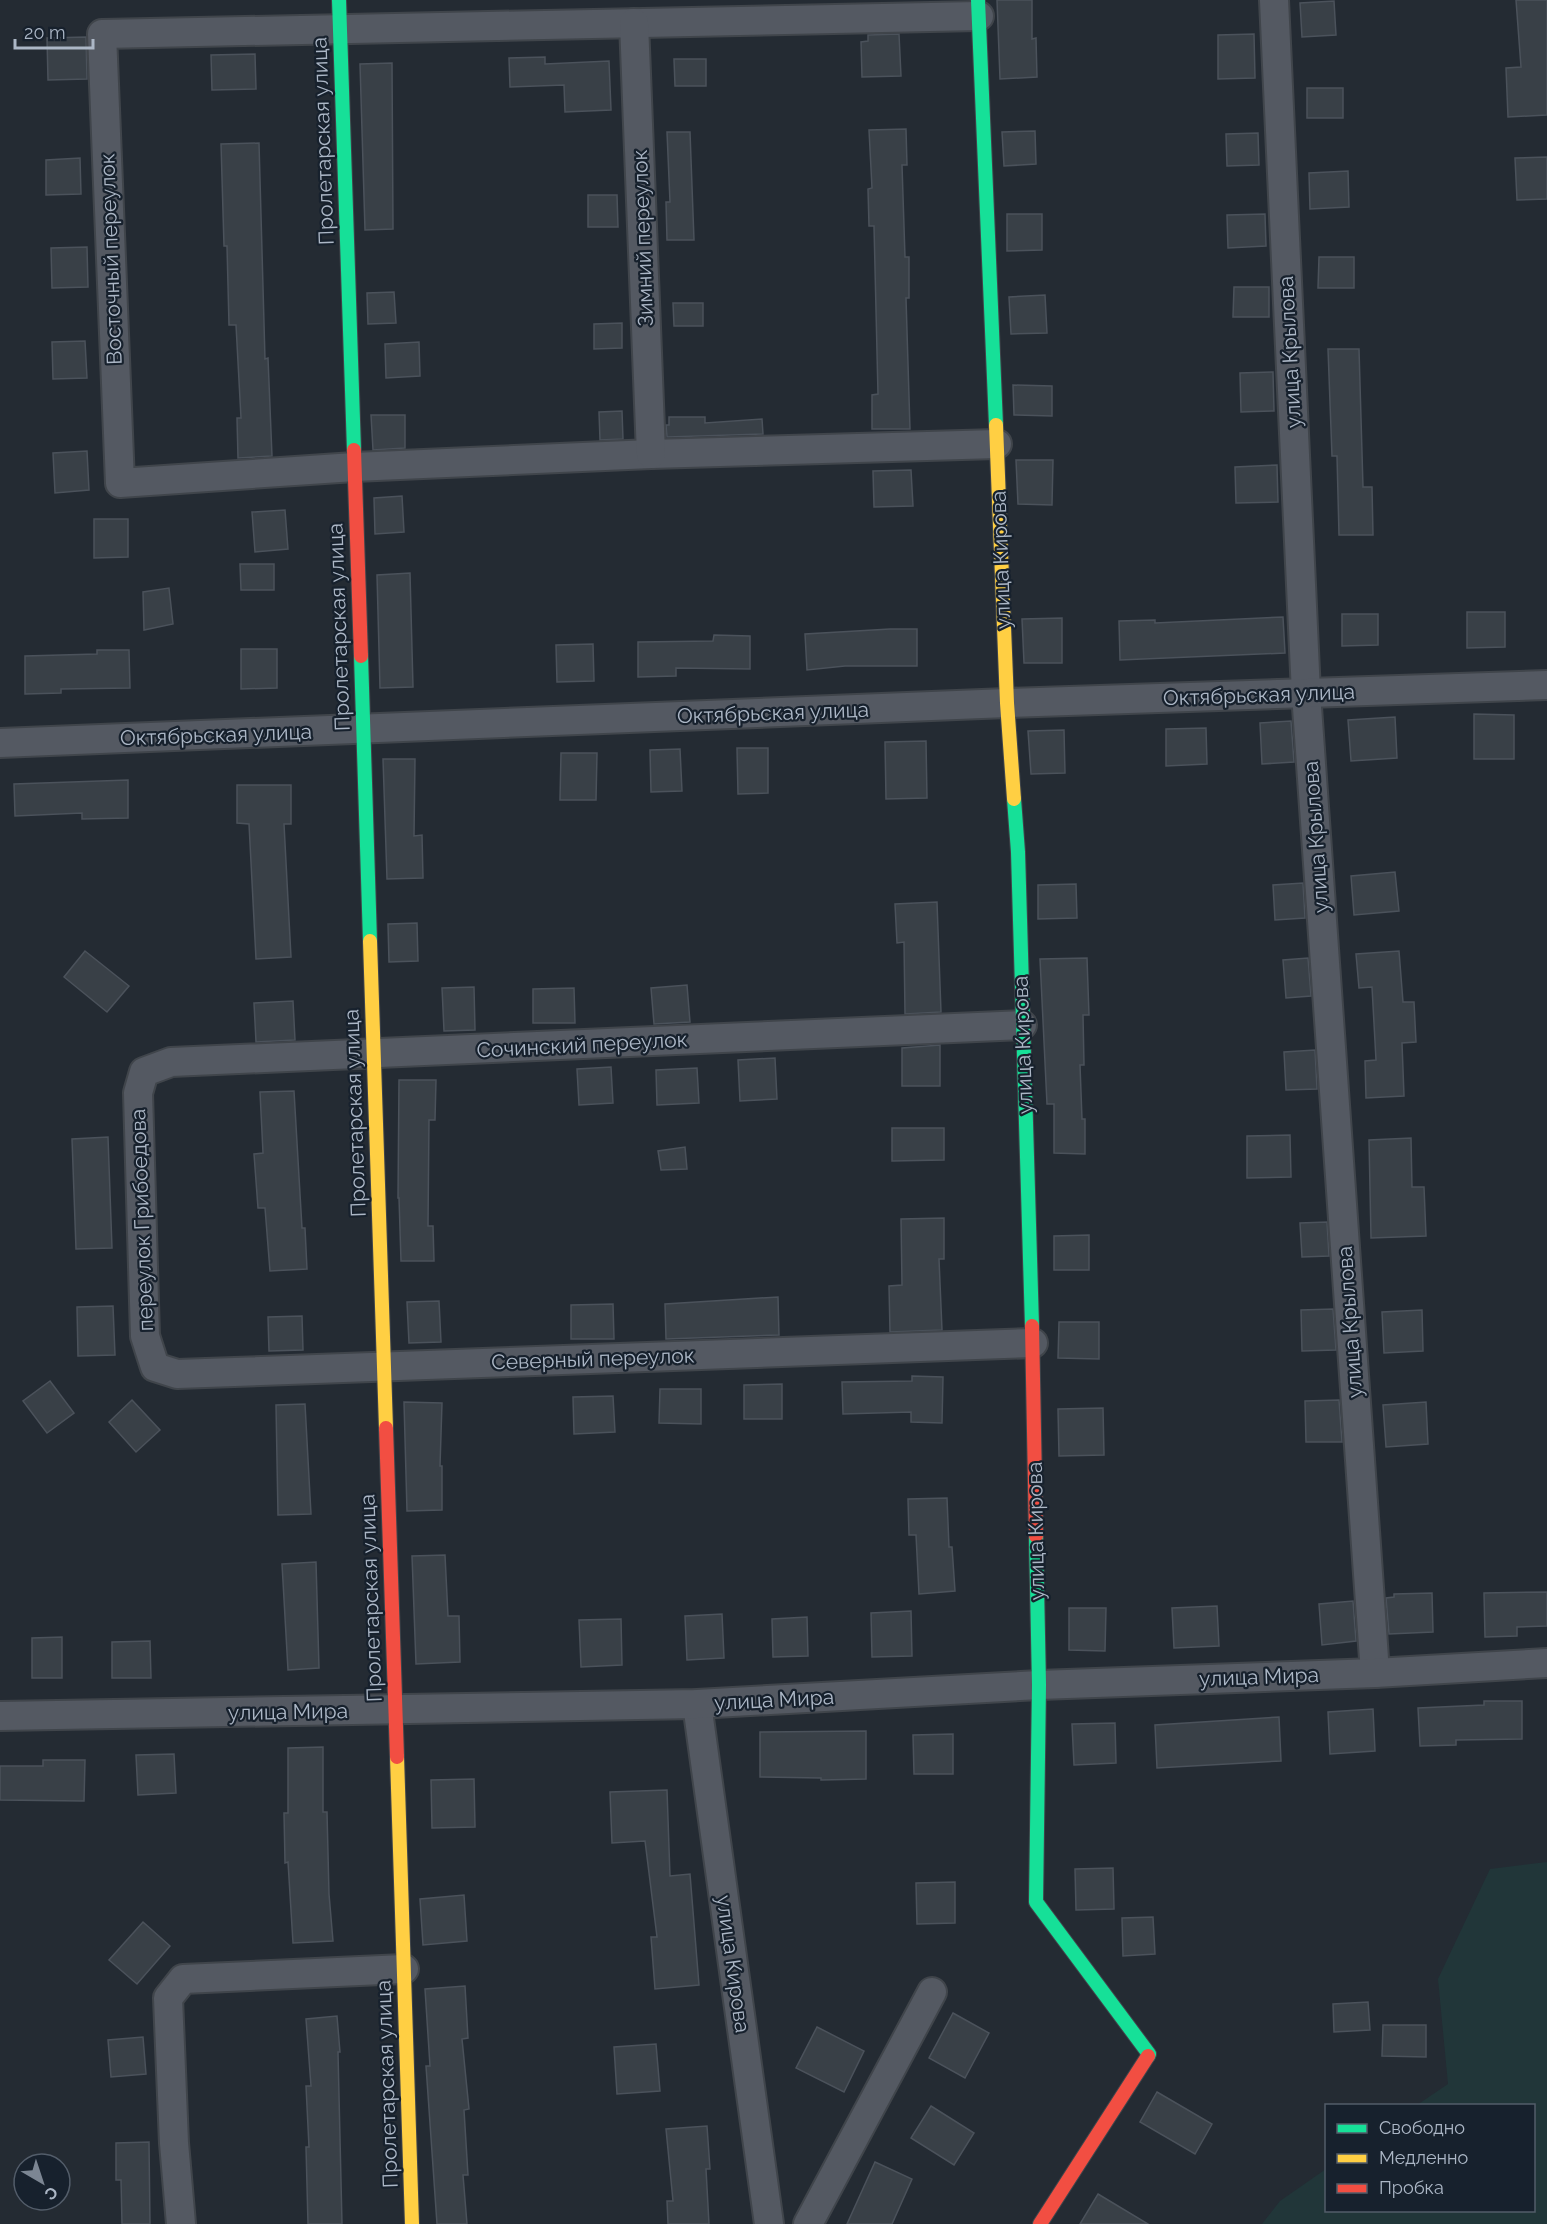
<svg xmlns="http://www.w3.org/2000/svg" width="1547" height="2224" viewBox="0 0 1547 2224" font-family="Raleway,sans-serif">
  <rect width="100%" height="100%" fill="#242b33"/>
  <!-- green -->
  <path fill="#213639" d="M 1547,1862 L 1547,2224 L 1262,2224 L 1280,2201 L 1326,2169 L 1326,2210 L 1534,2210 L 1534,2106 L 1417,2105 L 1448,2084 L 1438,1979 L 1490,1869 Z"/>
  <!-- building -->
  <g fill="#394047" stroke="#4b525b" stroke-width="1.5">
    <path d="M 997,0 L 1032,0 L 1032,39 L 1036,38 L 1037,77 L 1000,79 Z"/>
    <path d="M 1516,0 L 1547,0 L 1547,115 L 1508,117 L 1506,68 L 1521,67 Z"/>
    <path d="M 1334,1 L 1336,35 L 1302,37 L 1300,3 Z"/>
    <path d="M 899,34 L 901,76 L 862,77 L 861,42 L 868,41 L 868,35 Z"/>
    <path d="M 1254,34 L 1255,78 L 1218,79 L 1218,35 Z"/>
    <path d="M 86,37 L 87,79 L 48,80 L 47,38 Z"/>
    <path d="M 255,54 L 256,89 L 212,90 L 211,55 Z"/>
    <path d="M 545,57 L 545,64 L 609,61 L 611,110 L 565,112 L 564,85 L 510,87 L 509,58 Z"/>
    <path d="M 674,59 L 706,59 L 706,86 L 675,86 Z"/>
    <path d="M 392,63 L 393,229 L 365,230 L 360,64 Z"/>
    <rect x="1307" y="88" width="36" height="30"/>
    <path d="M 906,129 L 907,165 L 902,165 L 905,257 L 909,257 L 909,298 L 906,298 L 910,429 L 872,429 L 872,395 L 878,394 L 874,226 L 869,226 L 868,189 L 872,188 L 869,130 Z"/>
    <path d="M 1035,131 L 1036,164 L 1004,166 L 1002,132 Z"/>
    <path d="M 667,132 L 690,132 L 694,240 L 667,240 L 666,202 L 670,202 Z"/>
    <path d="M 1258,133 L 1259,165 L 1227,166 L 1226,134 Z"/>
    <path d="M 259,143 L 265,359 L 268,358 L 272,456 L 238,458 L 237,418 L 241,418 L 236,325 L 229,325 L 227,246 L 224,246 L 221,144 Z"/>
    <path d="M 1547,157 L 1547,199 L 1517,200 L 1515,158 Z"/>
    <path d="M 80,158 L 81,194 L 46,195 L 46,160 Z"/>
    <path d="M 1348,171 L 1349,207 L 1310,209 L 1309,173 Z"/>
    <path d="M 588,195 L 617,195 L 618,227 L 588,227 Z"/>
    <path d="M 1007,214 L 1042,214 L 1042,250 L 1007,251 Z"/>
    <path d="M 1265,214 L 1266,246 L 1228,248 L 1227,215 Z"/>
    <path d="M 87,247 L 88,287 L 52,288 L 51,248 Z"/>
    <path d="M 1319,257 L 1354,257 L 1354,288 L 1318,288 Z"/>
    <path d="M 1234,287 L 1269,287 L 1269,317 L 1233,317 Z"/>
    <path d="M 394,292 L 396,323 L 368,324 L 367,293 Z"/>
    <path d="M 1045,295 L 1047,333 L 1011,334 L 1009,297 Z"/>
    <path d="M 673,303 L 703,303 L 703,326 L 674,326 Z"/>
    <path d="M 622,323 L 622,348 L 594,349 L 594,324 Z"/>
    <path d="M 85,341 L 87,378 L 53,379 L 52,342 Z"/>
    <path d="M 419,342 L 420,376 L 386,378 L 385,344 Z"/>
    <path d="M 1328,349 L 1359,349 L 1363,487 L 1372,487 L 1373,535 L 1339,535 L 1337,456 L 1332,456 Z"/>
    <path d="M 1273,372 L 1274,411 L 1241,412 L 1240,373 Z"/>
    <path d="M 1013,385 L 1052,386 L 1052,416 L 1014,415 Z"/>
    <path d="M 622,411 L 623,439 L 600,440 L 599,412 Z"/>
    <path d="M 371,415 L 405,415 L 405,448 L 373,450 Z"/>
    <path d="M 669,417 L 705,417 L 705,423 L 762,419 L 763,434 L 667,437 L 666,425 L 669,425 Z"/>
    <path d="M 87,451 L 89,490 L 55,493 L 53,453 Z"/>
    <path d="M 1016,460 L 1053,460 L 1052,505 L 1018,504 Z"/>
    <path d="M 1277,465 L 1278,502 L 1236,503 L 1235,467 Z"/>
    <path d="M 911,470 L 913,506 L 874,507 L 873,471 Z"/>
    <path d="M 402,496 L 404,532 L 375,534 L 374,498 Z"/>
    <path d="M 285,510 L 288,549 L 255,552 L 252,512 Z"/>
    <path d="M 94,519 L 128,519 L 128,557 L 94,558 Z"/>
    <path d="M 240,564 L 274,564 L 274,590 L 241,590 Z"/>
    <path d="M 410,573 L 413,687 L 380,688 L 377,575 Z"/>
    <path d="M 169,588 L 173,624 L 144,630 L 143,592 Z"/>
    <path d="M 1467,612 L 1505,612 L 1505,647 L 1467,648 Z"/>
    <path d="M 1342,614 L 1378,614 L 1378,645 L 1342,646 Z"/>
    <path d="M 1283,617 L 1285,653 L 1120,660 L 1119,621 L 1155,620 L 1155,623 Z"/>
    <path d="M 1062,618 L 1062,663 L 1024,663 L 1022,619 Z"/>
    <path d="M 890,629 L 917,629 L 917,666 L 845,666 L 807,670 L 805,634 Z"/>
    <path d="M 714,635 L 750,636 L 750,669 L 676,668 L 676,676 L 638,677 L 638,642 L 713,641 Z"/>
    <path d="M 593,644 L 594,681 L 557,682 L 556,645 Z"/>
    <path d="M 241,649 L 277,649 L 277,688 L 241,689 Z"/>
    <path d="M 97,650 L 129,650 L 130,688 L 61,689 L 61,693 L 25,694 L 25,656 L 97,654 Z"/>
    <path d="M 1474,714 L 1514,715 L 1514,759 L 1474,759 Z"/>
    <path d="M 1395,717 L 1397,758 L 1351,761 L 1348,720 Z"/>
    <path d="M 1291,721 L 1294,762 L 1262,764 L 1260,723 Z"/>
    <path d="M 1206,728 L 1207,764 L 1166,766 L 1166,729 Z"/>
    <path d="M 1064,730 L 1065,773 L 1031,774 L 1028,731 Z"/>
    <path d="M 926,741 L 927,798 L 886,799 L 885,742 Z"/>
    <path d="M 737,748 L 768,748 L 768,793 L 738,794 Z"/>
    <path d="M 680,749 L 682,791 L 651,792 L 650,750 Z"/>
    <path d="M 561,753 L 597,753 L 596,800 L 560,800 Z"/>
    <path d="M 383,759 L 415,759 L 414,836 L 422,835 L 423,878 L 387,879 Z"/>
    <path d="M 128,780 L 128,818 L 82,819 L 82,813 L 15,816 L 14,784 Z"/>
    <path d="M 237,785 L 291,785 L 291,824 L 284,824 L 291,957 L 256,959 L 249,824 L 237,823 Z"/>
    <path d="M 1395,872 L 1399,911 L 1354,915 L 1351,876 Z"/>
    <path d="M 1303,883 L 1305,918 L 1275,920 L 1273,885 Z"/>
    <path d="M 1076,884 L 1077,918 L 1038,919 L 1038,885 Z"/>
    <path d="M 937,902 L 941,1012 L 905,1014 L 904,942 L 897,943 L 895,904 Z"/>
    <path d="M 417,923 L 418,961 L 389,962 L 388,924 Z"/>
    <path d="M 85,951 L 129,986 L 107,1012 L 64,977 Z"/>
    <path d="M 1399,951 L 1403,1002 L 1414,1002 L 1416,1042 L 1402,1043 L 1404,1096 L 1366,1098 L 1365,1061 L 1376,1060 L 1372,987 L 1359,988 L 1356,954 Z"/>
    <path d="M 1087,958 L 1089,1015 L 1083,1015 L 1084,1065 L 1080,1065 L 1082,1119 L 1085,1119 L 1085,1154 L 1054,1153 L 1054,1104 L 1047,1104 L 1040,959 Z"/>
    <path d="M 1308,958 L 1311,996 L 1286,998 L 1283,960 Z"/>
    <path d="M 687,985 L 690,1022 L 654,1024 L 651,988 Z"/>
    <path d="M 474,987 L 475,1030 L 444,1031 L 442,988 Z"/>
    <path d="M 574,988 L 575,1023 L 533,1023 L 533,989 Z"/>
    <path d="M 293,1001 L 295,1040 L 256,1042 L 254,1003 Z"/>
    <path d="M 940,1045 L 940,1086 L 902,1086 L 902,1048 Z"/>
    <path d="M 1315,1050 L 1317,1089 L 1286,1090 L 1284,1052 Z"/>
    <path d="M 775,1058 L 777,1099 L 740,1101 L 738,1060 Z"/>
    <path d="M 611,1067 L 613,1103 L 579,1105 L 577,1069 Z"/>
    <path d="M 697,1068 L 699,1103 L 657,1105 L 656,1070 Z"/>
    <path d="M 399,1080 L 436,1080 L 435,1120 L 429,1120 L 428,1226 L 433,1226 L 434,1261 L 401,1261 L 399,1198 L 398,1198 Z"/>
    <path d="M 294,1091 L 302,1228 L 305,1228 L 307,1269 L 270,1271 L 265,1208 L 258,1208 L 254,1154 L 263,1153 L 260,1092 Z"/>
    <path d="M 892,1128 L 944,1128 L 944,1160 L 892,1161 Z"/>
    <path d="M 1290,1135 L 1291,1177 L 1247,1178 L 1247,1136 Z"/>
    <path d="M 108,1137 L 112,1248 L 76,1249 L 72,1139 Z"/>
    <path d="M 1411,1138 L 1412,1187 L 1424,1187 L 1426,1236 L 1371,1238 L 1369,1140 Z"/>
    <path d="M 685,1147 L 687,1169 L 661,1170 L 658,1151 Z"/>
    <path d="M 944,1218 L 944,1259 L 939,1259 L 942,1330 L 890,1332 L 889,1286 L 902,1285 L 901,1219 Z"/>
    <path d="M 1327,1222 L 1329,1256 L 1302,1257 L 1300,1223 Z"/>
    <path d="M 1089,1235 L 1089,1270 L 1054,1270 L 1054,1236 Z"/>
    <path d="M 778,1297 L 779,1335 L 666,1339 L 665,1304 Z"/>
    <path d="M 439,1301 L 441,1342 L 409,1343 L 407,1302 Z"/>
    <path d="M 613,1304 L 614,1339 L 571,1339 L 571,1305 Z"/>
    <path d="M 113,1306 L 115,1355 L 78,1356 L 77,1307 Z"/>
    <path d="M 1333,1309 L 1336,1350 L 1302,1351 L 1301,1310 Z"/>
    <path d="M 1422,1310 L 1423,1351 L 1384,1353 L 1382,1312 Z"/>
    <path d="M 302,1316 L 303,1350 L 269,1351 L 268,1317 Z"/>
    <path d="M 1059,1322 L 1099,1322 L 1099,1359 L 1058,1358 Z"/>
    <path d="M 912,1376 L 943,1377 L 942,1423 L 911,1422 L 911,1412 L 843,1414 L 842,1382 L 912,1381 Z"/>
    <path d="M 50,1381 L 74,1413 L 47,1433 L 23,1401 Z"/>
    <path d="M 782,1384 L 782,1419 L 744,1419 L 744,1385 Z"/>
    <path d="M 660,1389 L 701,1389 L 701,1424 L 659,1423 Z"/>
    <path d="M 613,1396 L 615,1432 L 574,1434 L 573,1397 Z"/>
    <path d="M 132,1400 L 160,1430 L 136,1452 L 109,1422 Z"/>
    <path d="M 1339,1400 L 1342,1442 L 1306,1442 L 1305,1401 Z"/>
    <path d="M 404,1402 L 442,1403 L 440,1466 L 442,1466 L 442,1510 L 407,1511 Z"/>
    <path d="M 1426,1402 L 1428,1444 L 1386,1447 L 1383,1405 Z"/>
    <path d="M 305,1404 L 311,1514 L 278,1515 L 276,1405 Z"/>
    <path d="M 1103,1408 L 1104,1455 L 1059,1456 L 1058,1409 Z"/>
    <path d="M 947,1498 L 949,1547 L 952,1547 L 955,1591 L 919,1594 L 916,1535 L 909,1535 L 908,1499 Z"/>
    <path d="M 445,1555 L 448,1616 L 459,1616 L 460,1662 L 416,1664 L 412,1556 Z"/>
    <path d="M 316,1562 L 319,1668 L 288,1670 L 282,1564 Z"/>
    <path d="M 1547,1592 L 1547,1626 L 1517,1627 L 1517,1636 L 1485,1637 L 1484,1593 Z"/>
    <path d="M 1432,1593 L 1433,1632 L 1389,1634 L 1386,1598 L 1394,1597 L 1394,1594 Z"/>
    <path d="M 1353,1601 L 1356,1641 L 1322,1645 L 1319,1604 Z"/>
    <path d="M 1217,1606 L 1219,1646 L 1174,1648 L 1172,1608 Z"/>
    <path d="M 1069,1608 L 1106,1608 L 1105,1651 L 1069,1650 Z"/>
    <path d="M 911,1611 L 912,1656 L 872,1657 L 871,1613 Z"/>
    <path d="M 722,1614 L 724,1658 L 687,1660 L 685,1616 Z"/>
    <path d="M 807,1617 L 808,1656 L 773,1657 L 772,1619 Z"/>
    <path d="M 621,1619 L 622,1665 L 581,1667 L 579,1620 Z"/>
    <path d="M 62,1637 L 62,1678 L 32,1678 L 32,1638 Z"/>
    <path d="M 150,1641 L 151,1678 L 112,1678 L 112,1642 Z"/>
    <path d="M 1484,1701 L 1522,1701 L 1522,1739 L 1456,1740 L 1456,1745 L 1420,1746 L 1418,1708 L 1484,1705 Z"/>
    <path d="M 1373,1709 L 1375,1751 L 1330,1754 L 1328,1712 Z"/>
    <path d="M 1279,1717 L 1281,1761 L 1157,1768 L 1155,1725 Z"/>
    <path d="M 1115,1723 L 1116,1763 L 1074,1765 L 1072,1724 Z"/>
    <path d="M 866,1731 L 866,1779 L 821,1780 L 821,1778 L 760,1777 L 760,1732 Z"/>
    <path d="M 953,1734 L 953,1774 L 914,1774 L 913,1735 Z"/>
    <path d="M 323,1747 L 323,1812 L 327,1812 L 329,1894 L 333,1941 L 293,1943 L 288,1862 L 285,1863 L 284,1813 L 288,1813 L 288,1748 Z"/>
    <path d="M 174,1754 L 176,1793 L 138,1795 L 136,1755 Z"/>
    <path d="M 43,1760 L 85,1760 L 84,1801 L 0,1800 L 0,1766 L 43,1766 Z"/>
    <path d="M 474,1779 L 475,1827 L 432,1828 L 431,1780 Z"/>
    <path d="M 667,1790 L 670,1876 L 690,1874 L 699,1985 L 655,1989 L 651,1937 L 657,1937 L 645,1841 L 612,1843 L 610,1792 Z"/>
    <path d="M 1113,1868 L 1114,1909 L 1076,1910 L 1075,1869 Z"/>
    <path d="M 955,1882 L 955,1923 L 917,1924 L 916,1883 Z"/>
    <path d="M 464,1895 L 467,1941 L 423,1945 L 420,1899 Z"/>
    <path d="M 1153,1917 L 1155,1954 L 1123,1956 L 1122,1918 Z"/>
    <path d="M 143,1922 L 170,1946 L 137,1984 L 109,1960 Z"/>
    <path d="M 465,1986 L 468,2038 L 462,2039 L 469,2109 L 464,2110 L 468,2175 L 463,2175 L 467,2224 L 437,2224 L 426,2066 L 430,2066 L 425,1989 Z"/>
    <path d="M 1368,2002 L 1370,2030 L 1334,2032 L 1333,2004 Z"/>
    <path d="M 953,2013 L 989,2033 L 965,2078 L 929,2058 Z"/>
    <path d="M 337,2016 L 340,2052 L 338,2052 L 342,2224 L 308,2224 L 306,2147 L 309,2147 L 306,2086 L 311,2086 L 306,2019 Z"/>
    <path d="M 1383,2025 L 1426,2025 L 1426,2057 L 1382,2056 Z"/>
    <path d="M 817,2027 L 864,2051 L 844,2092 L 796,2068 Z"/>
    <path d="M 143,2037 L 146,2074 L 111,2077 L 108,2040 Z"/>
    <path d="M 656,2044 L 660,2091 L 617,2094 L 614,2047 Z"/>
    <path d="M 1157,2092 L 1212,2124 L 1195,2154 L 1140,2122 Z"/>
    <path d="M 931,2106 L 974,2133 L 954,2165 L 911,2138 Z"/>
    <path d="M 707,2126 L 710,2169 L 706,2169 L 709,2224 L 668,2224 L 667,2201 L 673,2201 L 666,2129 Z"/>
    <path d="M 149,2142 L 150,2224 L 122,2224 L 121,2180 L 116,2180 L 116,2143 Z"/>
    <path d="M 875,2162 L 912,2179 L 892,2224 L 847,2224 Z"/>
    <path d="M 1098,2194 L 1148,2224 L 1080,2224 Z"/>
  </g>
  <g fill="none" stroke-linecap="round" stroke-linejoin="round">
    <defs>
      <g id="street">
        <path d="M 1274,0 L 1306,693 L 1375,1673"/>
        <path d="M 979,16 L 102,34 L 120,483 L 354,467 L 651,454 L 997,444"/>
        <path d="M 634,23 L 651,454"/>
        <path d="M 0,743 L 1007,703 L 1547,685"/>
        <path d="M 1022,1025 L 171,1062 L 144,1072 L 138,1093 L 145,1336 L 155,1367 L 177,1374 L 1033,1343"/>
        <path d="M 697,1704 L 769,2224"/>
        <path d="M 0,1716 L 697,1704 L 1039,1685 L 1375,1673 L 1547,1663"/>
        <path d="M 181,2224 L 174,2143 L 168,1998 L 183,1979 L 404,1969"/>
        <path d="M 808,2224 L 932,1992"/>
      </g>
      <g id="fast">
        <path d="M 339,0 L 354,450"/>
        <path d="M 978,0 L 996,425"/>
        <path d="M 361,656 L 370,941"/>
        <path d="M 1014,799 L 1018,852 L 1032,1326"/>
        <path d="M 1036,1536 L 1039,1685 L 1036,1902 L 1149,2054 L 1148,2056"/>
      </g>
      <g id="slow">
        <path d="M 996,425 L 1007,703 L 1014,799"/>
        <path d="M 370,941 L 386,1428"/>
        <path d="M 397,1757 L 412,2224"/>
      </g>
      <g id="jam">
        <path d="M 354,450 L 361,656"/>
        <path d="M 1032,1326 L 1036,1536"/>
        <path d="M 386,1428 L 397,1757"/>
        <path d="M 1040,2224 L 1148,2056"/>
      </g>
    </defs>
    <!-- street casing -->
    <use href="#street" stroke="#40454b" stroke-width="32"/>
    <!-- fast casing -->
    <use href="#fast" stroke="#40454b" stroke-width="16"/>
    <!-- slow casing -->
    <use href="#slow" stroke="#40454b" stroke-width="16"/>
    <!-- jam casing -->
    <use href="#jam" stroke="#40454b" stroke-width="16"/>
    <!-- street -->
    <use href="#street" stroke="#545962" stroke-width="28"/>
    <!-- fast -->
    <use href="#fast" stroke="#16e098" stroke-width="14"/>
    <!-- slow -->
    <use href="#slow" stroke="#ffcf43" stroke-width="14"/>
    <!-- jam -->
    <use href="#jam" stroke="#f24e42" stroke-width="14"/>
  </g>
  <g text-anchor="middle" stroke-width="4.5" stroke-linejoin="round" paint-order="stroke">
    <!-- street labels -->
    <g font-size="21" fill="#acb7c6" stroke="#17212d">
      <text transform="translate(323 141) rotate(-92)" y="7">Пролетарская улица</text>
      <text transform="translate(643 238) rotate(-92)" y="7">Зимний переулок</text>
      <text transform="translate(111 259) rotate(-92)" y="7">Восточный переулок</text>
      <text transform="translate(1290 352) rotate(-93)" y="7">улица Крылова</text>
      <text transform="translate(1001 560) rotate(-92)" y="7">улица Кирова</text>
      <text transform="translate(339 627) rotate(-92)" y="7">Пролетарская улица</text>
      <text transform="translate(1259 695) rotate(-2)" y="7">Октябрьская улица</text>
      <text transform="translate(773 713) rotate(-2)" y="7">Октябрьская улица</text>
      <text transform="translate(216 735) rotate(-2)" y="7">Октябрьская улица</text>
      <text transform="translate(1316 837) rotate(-94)" y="7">улица Крылова</text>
      <text transform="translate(582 1045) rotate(-3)" y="7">Сочинский переулок</text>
      <text transform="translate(1023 1045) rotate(-92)" y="7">улица Кирова</text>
      <text transform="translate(355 1113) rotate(-92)" y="7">Пролетарская улица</text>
      <text transform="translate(142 1220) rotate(-92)" y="7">переулок Грибоедова</text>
      <text transform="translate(1350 1322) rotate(-94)" y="7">улица Крылова</text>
      <text transform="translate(593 1359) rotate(-2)" y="7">Северный переулок</text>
      <text transform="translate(1036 1531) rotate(-91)" y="7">улица Кирова</text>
      <text transform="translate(371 1598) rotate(-92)" y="7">Пролетарская улица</text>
      <text transform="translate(1259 1677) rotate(-2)" y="7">улица Мира</text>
      <text transform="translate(774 1700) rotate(-3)" y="7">улица Мира</text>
      <text transform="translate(288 1712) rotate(-1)" y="7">улица Мира</text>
      <text transform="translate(733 1964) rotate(82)" y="7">улица Кирова</text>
      <text transform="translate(387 2084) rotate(-92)" y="7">Пролетарская улица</text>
    </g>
  </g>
  <!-- legend -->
  <rect x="1325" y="2104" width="210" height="108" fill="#17212d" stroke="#535d6a" stroke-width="1.5"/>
  <rect x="1337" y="2124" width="30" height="9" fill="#16e098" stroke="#535d6a" stroke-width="1.5"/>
  <text x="1379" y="2134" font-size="18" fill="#acb7c6">Свободно</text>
  <rect x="1337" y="2154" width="30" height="9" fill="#ffcf43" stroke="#535d6a" stroke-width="1.5"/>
  <text x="1379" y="2164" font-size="18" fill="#acb7c6">Медленно</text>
  <rect x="1337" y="2184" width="30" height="9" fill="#f24e42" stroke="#535d6a" stroke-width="1.5"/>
  <text x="1379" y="2194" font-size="18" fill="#acb7c6">Пробка</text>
  <!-- north arrow -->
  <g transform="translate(42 2182) rotate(141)"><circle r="28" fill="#17212d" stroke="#535d6a" stroke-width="1.5"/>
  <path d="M0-4.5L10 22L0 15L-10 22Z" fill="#7c8693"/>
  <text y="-9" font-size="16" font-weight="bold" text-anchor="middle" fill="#acb7c6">С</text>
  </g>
  <!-- scale -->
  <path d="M15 39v9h78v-9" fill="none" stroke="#acb7c6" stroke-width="3"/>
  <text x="24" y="39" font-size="18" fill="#acb7c6" stroke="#17212d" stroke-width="4.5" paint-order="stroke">20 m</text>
</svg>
